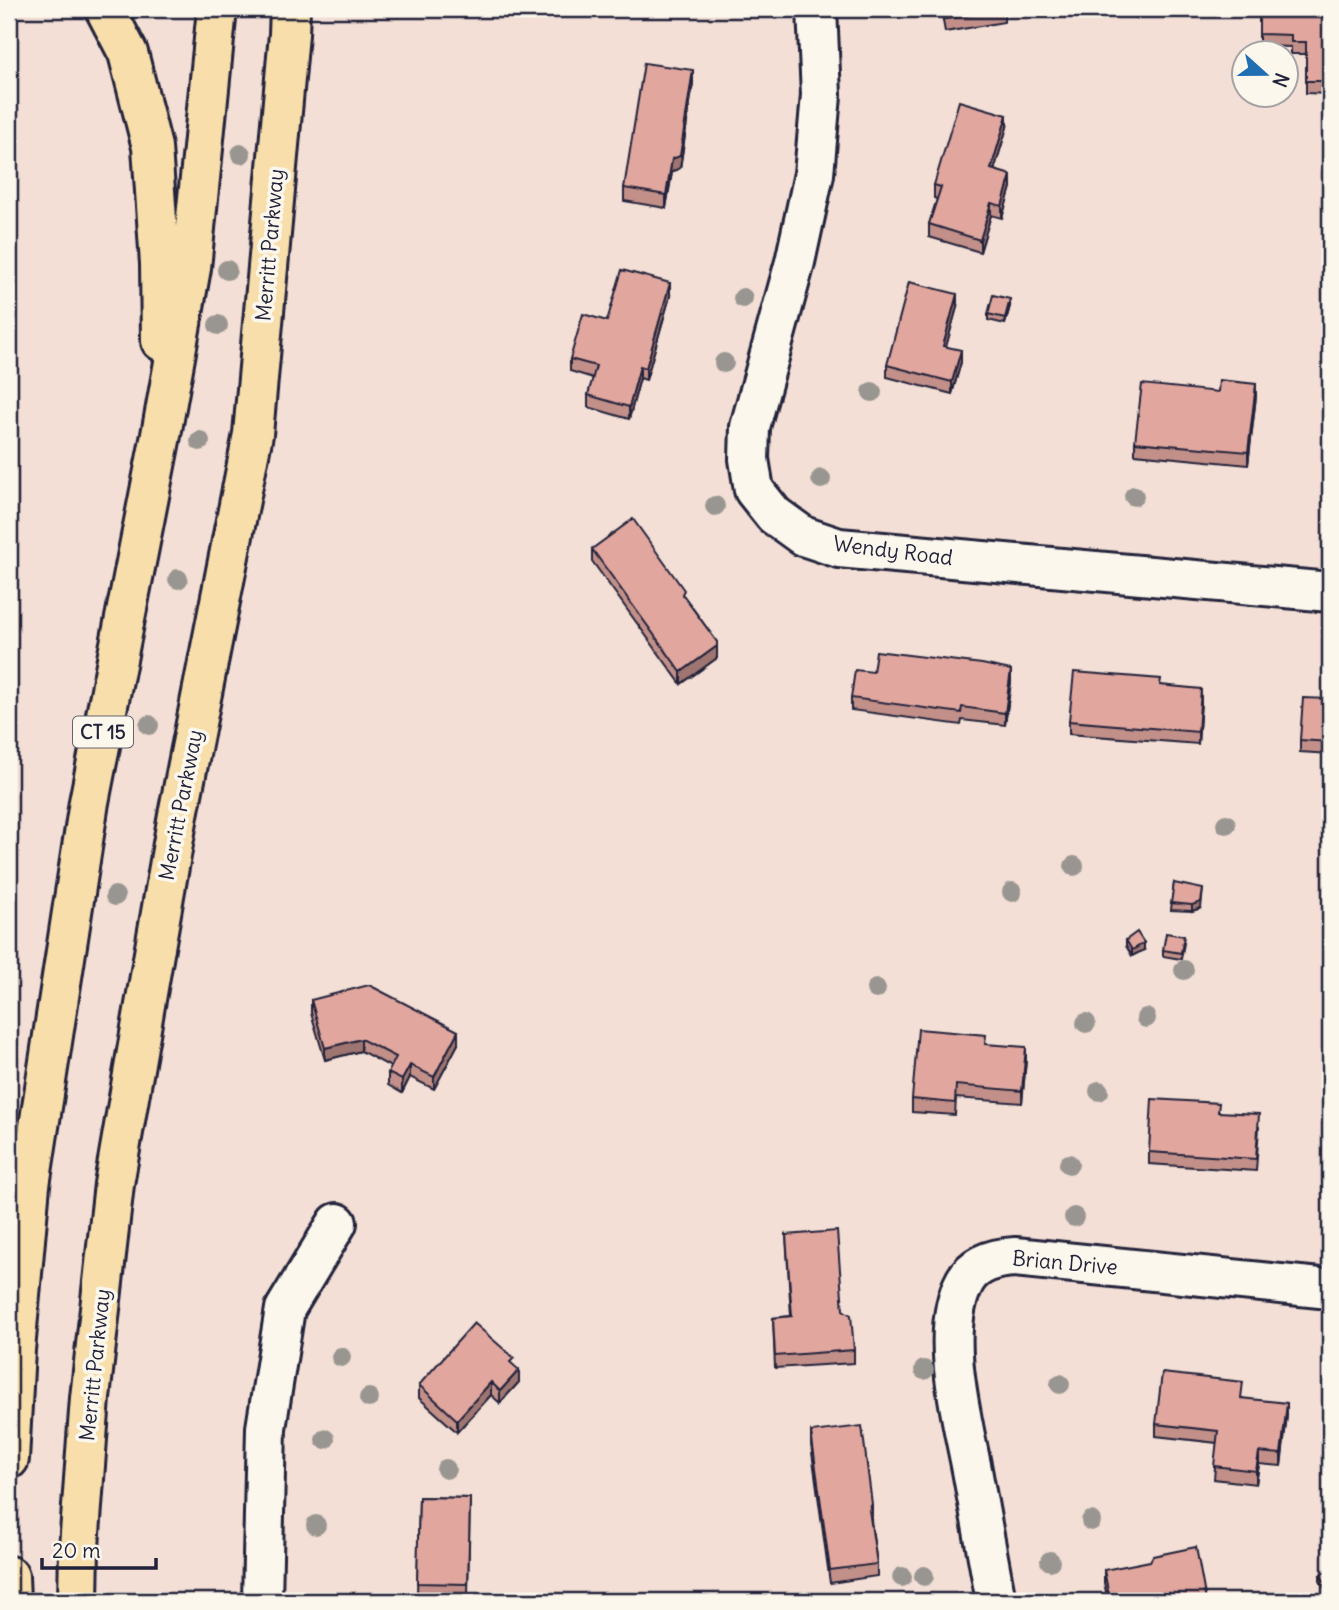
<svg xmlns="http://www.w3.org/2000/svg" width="1339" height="1610" viewBox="0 0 1339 1610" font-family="Delius,sans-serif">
  <rect width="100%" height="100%" fill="#f3dfd5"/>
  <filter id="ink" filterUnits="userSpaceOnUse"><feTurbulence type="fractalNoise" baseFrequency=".0143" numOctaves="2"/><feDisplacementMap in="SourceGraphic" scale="14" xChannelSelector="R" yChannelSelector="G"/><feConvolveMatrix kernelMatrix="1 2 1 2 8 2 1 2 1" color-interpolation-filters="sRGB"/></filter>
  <g filter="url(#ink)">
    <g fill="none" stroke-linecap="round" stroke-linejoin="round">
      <defs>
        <g id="minor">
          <path d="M 817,9 L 821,95 L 814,174 L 795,262 L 750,427 L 749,459 L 754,490 L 774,515 L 803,536 L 839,548 L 1330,592"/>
          <path d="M 262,1601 L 266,1428 L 285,1309 L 337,1223"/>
          <path d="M 996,1601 C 988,1557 980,1514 972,1470 C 962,1418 938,1330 965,1281 C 975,1263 996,1258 1015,1257 L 1330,1289"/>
        </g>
        <g id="highway">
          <path d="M 105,9 L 128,53 L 152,147 L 160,264 L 161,341"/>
          <path d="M 9,1459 L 15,1350 L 30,1185 L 89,802 L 161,435 L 191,268 L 217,9"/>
          <path d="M 9,1576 L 10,1601"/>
          <path d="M 78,1601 L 79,1547 L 90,1398 L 114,1184 L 178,815 L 253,434 L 289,34 L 290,9"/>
        </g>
      </defs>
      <!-- minor casing -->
      <use href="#minor" stroke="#22223b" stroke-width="44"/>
      <!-- highway casing -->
      <use href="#highway" stroke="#22223b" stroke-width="44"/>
      <!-- minor -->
      <use href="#minor" stroke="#fbf7ec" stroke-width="38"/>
      <!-- highway -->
      <use href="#highway" stroke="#f8deab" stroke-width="38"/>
    </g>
    <!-- trees -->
    <g fill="#999691">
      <circle cx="241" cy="154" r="10"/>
      <circle cx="227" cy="270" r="10"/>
      <circle cx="743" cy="298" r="10"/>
      <circle cx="218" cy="325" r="10"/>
      <circle cx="724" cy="363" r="10"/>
      <circle cx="872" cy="392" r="10"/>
      <circle cx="200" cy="441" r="10"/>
      <circle cx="821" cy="479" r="10"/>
      <circle cx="1134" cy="496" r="10"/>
      <circle cx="715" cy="506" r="10"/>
      <circle cx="178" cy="579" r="10"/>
      <circle cx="149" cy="725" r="10"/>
      <circle cx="1226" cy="824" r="10"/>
      <circle cx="1074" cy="866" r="10"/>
      <circle cx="1012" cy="892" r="10"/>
      <circle cx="115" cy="896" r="10"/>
      <circle cx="1184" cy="970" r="10"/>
      <circle cx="876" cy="989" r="10"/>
      <circle cx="1146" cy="1018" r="10"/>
      <circle cx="1086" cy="1023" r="10"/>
      <circle cx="1099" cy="1091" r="10"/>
      <circle cx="1069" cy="1164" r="10"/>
      <circle cx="1074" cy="1217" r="10"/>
      <circle cx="341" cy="1357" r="10"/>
      <circle cx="924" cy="1370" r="10"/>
      <circle cx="1060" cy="1384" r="10"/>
      <circle cx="369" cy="1398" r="10"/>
      <circle cx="325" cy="1439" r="10"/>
      <circle cx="446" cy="1469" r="10"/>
      <circle cx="1091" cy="1521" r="10"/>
      <circle cx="316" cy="1525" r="10"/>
      <circle cx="1050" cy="1561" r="10"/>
      <circle cx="924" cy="1576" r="10"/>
      <circle cx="902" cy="1577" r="10"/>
    </g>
    <!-- wall -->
    <g fill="#c29089" stroke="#22223b" stroke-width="2">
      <path d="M 941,9 L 1004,9 L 1004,22 L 945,32 Z"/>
      <path d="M 1121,9 L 1140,9 L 1136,18 L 1121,10 Z"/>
      <path d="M 1330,9 L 1330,94 L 1306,93 L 1306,54 L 1291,54 L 1291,47 L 1259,46 L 1259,34 Z"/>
      <path d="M 693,83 L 680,168 L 672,172 L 666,208 L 624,201 L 624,188 Z"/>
      <path d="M 1007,127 L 994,170 L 1011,187 L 1002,218 L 991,215 L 980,252 L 929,237 L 929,224 L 937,199 L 934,198 L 934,185 Z"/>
      <path d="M 670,296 L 646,380 L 640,378 L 629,419 L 588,407 L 588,395 L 593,378 L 570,371 L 570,359 L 607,321 Z"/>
      <path d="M 1010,306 L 1005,324 L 988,320 L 988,314 Z"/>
      <path d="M 957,307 L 946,346 L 961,362 L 952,394 L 887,377 L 887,365 Z"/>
      <path d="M 1218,392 L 1256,396 L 1248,465 L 1135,454 L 1135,442 Z"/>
      <path d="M 592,549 L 684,596 L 717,642 L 717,658 L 681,684 L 592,561 Z"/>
      <path d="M 873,672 L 1011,682 L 1005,725 L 962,720 L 961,725 L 851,710 L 851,698 Z"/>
      <path d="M 1161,685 L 1201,701 L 1198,744 L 1069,734 L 1069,721 Z"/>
      <path d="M 1330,699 L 1330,754 L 1300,752 L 1300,740 Z"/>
      <path d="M 1174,883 L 1201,908 L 1192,911 L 1171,910 Z"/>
      <path d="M 1126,940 L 1144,950 L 1132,956 L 1126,946 Z"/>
      <path d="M 1184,943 L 1181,959 L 1163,956 L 1163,950 Z"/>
      <path d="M 311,1000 L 458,1044 L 434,1089 L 410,1077 L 402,1093 L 388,1085 L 388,1073 L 391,1067 L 361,1051 L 325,1060 L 311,1013 Z"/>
      <path d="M 986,1044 L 1026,1060 L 1022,1103 L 956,1098 L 955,1115 L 912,1112 L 912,1099 Z"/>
      <path d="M 1219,1112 L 1259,1127 L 1256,1171 L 1149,1164 L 1149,1152 Z"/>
      <path d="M 786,1235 L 843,1310 L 854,1350 L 854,1363 L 775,1368 L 773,1318 L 791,1316 Z"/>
      <path d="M 514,1366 L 519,1382 L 500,1403 L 491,1395 L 457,1432 L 419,1398 L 419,1385 Z"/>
      <path d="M 1242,1398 L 1287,1415 L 1281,1466 L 1259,1464 L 1256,1484 L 1214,1479 L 1217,1443 L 1156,1436 L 1156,1424 Z"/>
      <path d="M 811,1432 L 872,1516 L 871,1520 L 877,1564 L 877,1576 L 830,1583 L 811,1445 Z"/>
      <path d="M 419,1497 L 470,1498 L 468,1597 L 417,1596 Z"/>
      <path d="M 1330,1568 L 1330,1596 L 1320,1581 L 1320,1575 Z"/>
      <path d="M 1104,1570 L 1206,1601 L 1108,1601 L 1104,1583 Z"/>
    </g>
    <!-- shaded-wall -->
    <g fill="#9e756f" stroke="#22223b" stroke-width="2">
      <path d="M 1137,9 L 1140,9 L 1136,18 L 1136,12 Z"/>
      <path d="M 693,70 L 693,83 L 680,168 L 672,172 L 666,208 L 666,195 L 672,159 Z"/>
      <path d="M 1007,115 L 1007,127 L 991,181 L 991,169 Z"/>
      <path d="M 1011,175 L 1011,187 L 1002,218 L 1002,206 Z"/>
      <path d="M 991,203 L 991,215 L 980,252 L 980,240 Z"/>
      <path d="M 670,283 L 670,296 L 646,380 L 646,368 Z"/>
      <path d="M 957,294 L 957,307 L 943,358 L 943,346 Z"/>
      <path d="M 1010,299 L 1010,306 L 1005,324 L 1005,318 Z"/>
      <path d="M 961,350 L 961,362 L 952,394 L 952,382 Z"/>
      <path d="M 640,366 L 640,378 L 629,419 L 629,407 Z"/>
      <path d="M 1256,384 L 1256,396 L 1248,465 L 1248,452 Z"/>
      <path d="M 717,646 L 717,658 L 681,684 L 681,672 Z"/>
      <path d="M 1011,670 L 1011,682 L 1005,725 L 1005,713 Z"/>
      <path d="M 1201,689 L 1201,701 L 1198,744 L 1198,732 Z"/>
      <path d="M 1203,889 L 1201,908 L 1192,911 L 1192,905 Z"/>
      <path d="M 1144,943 L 1144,950 L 1132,956 L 1132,950 Z"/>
      <path d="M 458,1031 L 458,1044 L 434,1089 L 434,1077 Z"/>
      <path d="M 361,1039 L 361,1051 L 325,1060 L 325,1048 Z"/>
      <path d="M 1026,1047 L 1026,1060 L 1022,1103 L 1022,1091 Z"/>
      <path d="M 410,1065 L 410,1077 L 402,1093 L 402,1080 Z"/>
      <path d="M 519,1370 L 519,1382 L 500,1403 L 500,1391 Z"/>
      <path d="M 491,1382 L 491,1395 L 457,1432 L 457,1420 Z"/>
      <path d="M 1287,1403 L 1287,1415 L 1281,1466 L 1281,1454 Z"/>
      <path d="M 1259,1452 L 1259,1464 L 1256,1484 L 1256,1471 Z"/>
      <path d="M 872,1504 L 872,1516 L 869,1522 L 869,1510 Z"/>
    </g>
    <!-- building -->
    <g fill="#e1a79f" stroke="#22223b" stroke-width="2">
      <path d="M 943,9 L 1004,9 L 1004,10 L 945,19 Z"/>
      <path d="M 1259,9 L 1330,9 L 1330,81 L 1306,81 L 1306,42 L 1291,42 L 1291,35 L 1259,34 Z"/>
      <path d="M 644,63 L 693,70 L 680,156 L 672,159 L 666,195 L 624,188 Z"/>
      <path d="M 959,101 L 1007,115 L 991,169 L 1011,175 L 1002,206 L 991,203 L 980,240 L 929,224 L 941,187 L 934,185 Z"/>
      <path d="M 622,270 L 670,283 L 646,368 L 640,366 L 629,407 L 588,395 L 596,366 L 570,359 L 583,314 L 607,321 Z"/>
      <path d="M 909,282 L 957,294 L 943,346 L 961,350 L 952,382 L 887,365 Z"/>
      <path d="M 993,295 L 1010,299 L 1005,318 L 988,314 Z"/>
      <path d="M 1219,380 L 1256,384 L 1248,452 L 1135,442 L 1142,384 L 1218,392 Z"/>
      <path d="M 633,519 L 684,590 L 682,594 L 717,642 L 717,646 L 681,672 L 592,549 Z"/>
      <path d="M 876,651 L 982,664 L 1011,670 L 1005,713 L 962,707 L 961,713 L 851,698 L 855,670 L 873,672 Z"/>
      <path d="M 1074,672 L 1161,679 L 1160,685 L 1201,689 L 1198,732 L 1069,721 Z"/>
      <path d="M 1303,698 L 1330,699 L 1330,742 L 1300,740 Z"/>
      <path d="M 1174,883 L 1203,889 L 1201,902 L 1192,905 L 1171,903 Z"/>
      <path d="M 1137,932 L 1144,943 L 1132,950 L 1126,940 Z"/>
      <path d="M 1166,933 L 1184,936 L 1181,953 L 1163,950 Z"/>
      <path d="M 369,985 L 458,1031 L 434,1077 L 410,1065 L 402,1080 L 388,1073 L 396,1057 L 361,1039 L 325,1048 L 311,1000 Z"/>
      <path d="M 918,1029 L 986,1035 L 985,1044 L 1026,1047 L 1022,1091 L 956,1085 L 955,1103 L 912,1099 Z"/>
      <path d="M 1152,1099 L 1219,1103 L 1218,1112 L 1259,1114 L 1256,1159 L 1149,1152 Z"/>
      <path d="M 837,1231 L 843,1310 L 851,1315 L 854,1350 L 775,1356 L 773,1318 L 792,1316 L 786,1235 Z"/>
      <path d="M 474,1323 L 514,1358 L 510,1362 L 519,1370 L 500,1391 L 491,1382 L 457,1420 L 419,1385 Z"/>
      <path d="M 1162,1373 L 1243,1382 L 1241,1398 L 1287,1403 L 1281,1454 L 1259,1452 L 1256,1471 L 1214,1466 L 1218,1431 L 1156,1424 Z"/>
      <path d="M 862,1426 L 872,1504 L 869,1510 L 877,1564 L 830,1570 L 811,1432 Z"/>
      <path d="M 419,1497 L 470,1498 L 468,1584 L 417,1583 Z"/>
      <path d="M 1196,1547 L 1206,1601 L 1110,1601 L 1104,1570 L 1150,1561 L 1153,1556 Z"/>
      <path d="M 1330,1568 L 1330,1589 L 1320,1575 Z"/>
    </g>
  </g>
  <g text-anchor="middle" stroke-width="7" stroke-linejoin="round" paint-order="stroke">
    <!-- shield labels -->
    <rect fill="#fbf7ec" stroke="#636270" stroke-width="2" x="73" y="716.5" width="60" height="31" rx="5"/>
    <g font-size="19" font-weight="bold" fill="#22223b">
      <text x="103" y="739">CT 15</text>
    </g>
    <!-- street labels -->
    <g font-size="21" fill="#22223b" stroke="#fbf7ec">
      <text transform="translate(270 245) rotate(-85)" y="7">Merritt Parkway</text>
      <text transform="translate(893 551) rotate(7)" y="7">Wendy Road</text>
      <text transform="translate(181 805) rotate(-79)" y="7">Merritt Parkway</text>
      <text transform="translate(1065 1263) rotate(5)" y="7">Brian Drive</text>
      <text transform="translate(95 1365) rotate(-84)" y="7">Merritt Parkway</text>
    </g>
  </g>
  <!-- margin -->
  <rect width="1339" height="1610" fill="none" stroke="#fbf7ec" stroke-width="35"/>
  <rect x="18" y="18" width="1304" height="1575" fill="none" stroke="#22223b" stroke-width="2.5" filter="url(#ink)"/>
  <!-- north arrow -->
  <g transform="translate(1265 74) rotate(111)"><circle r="33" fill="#fbf7ec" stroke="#a4a2a5" stroke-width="2"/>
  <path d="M0-5L12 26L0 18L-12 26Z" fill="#1f6fb2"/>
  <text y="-10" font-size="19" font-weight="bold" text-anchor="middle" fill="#22223b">N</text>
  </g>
  <!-- scale -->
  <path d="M42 1558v10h114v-10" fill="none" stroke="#22223b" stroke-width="3.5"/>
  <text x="52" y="1558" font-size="21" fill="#22223b" stroke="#fbf7ec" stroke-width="5" paint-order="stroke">20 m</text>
</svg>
